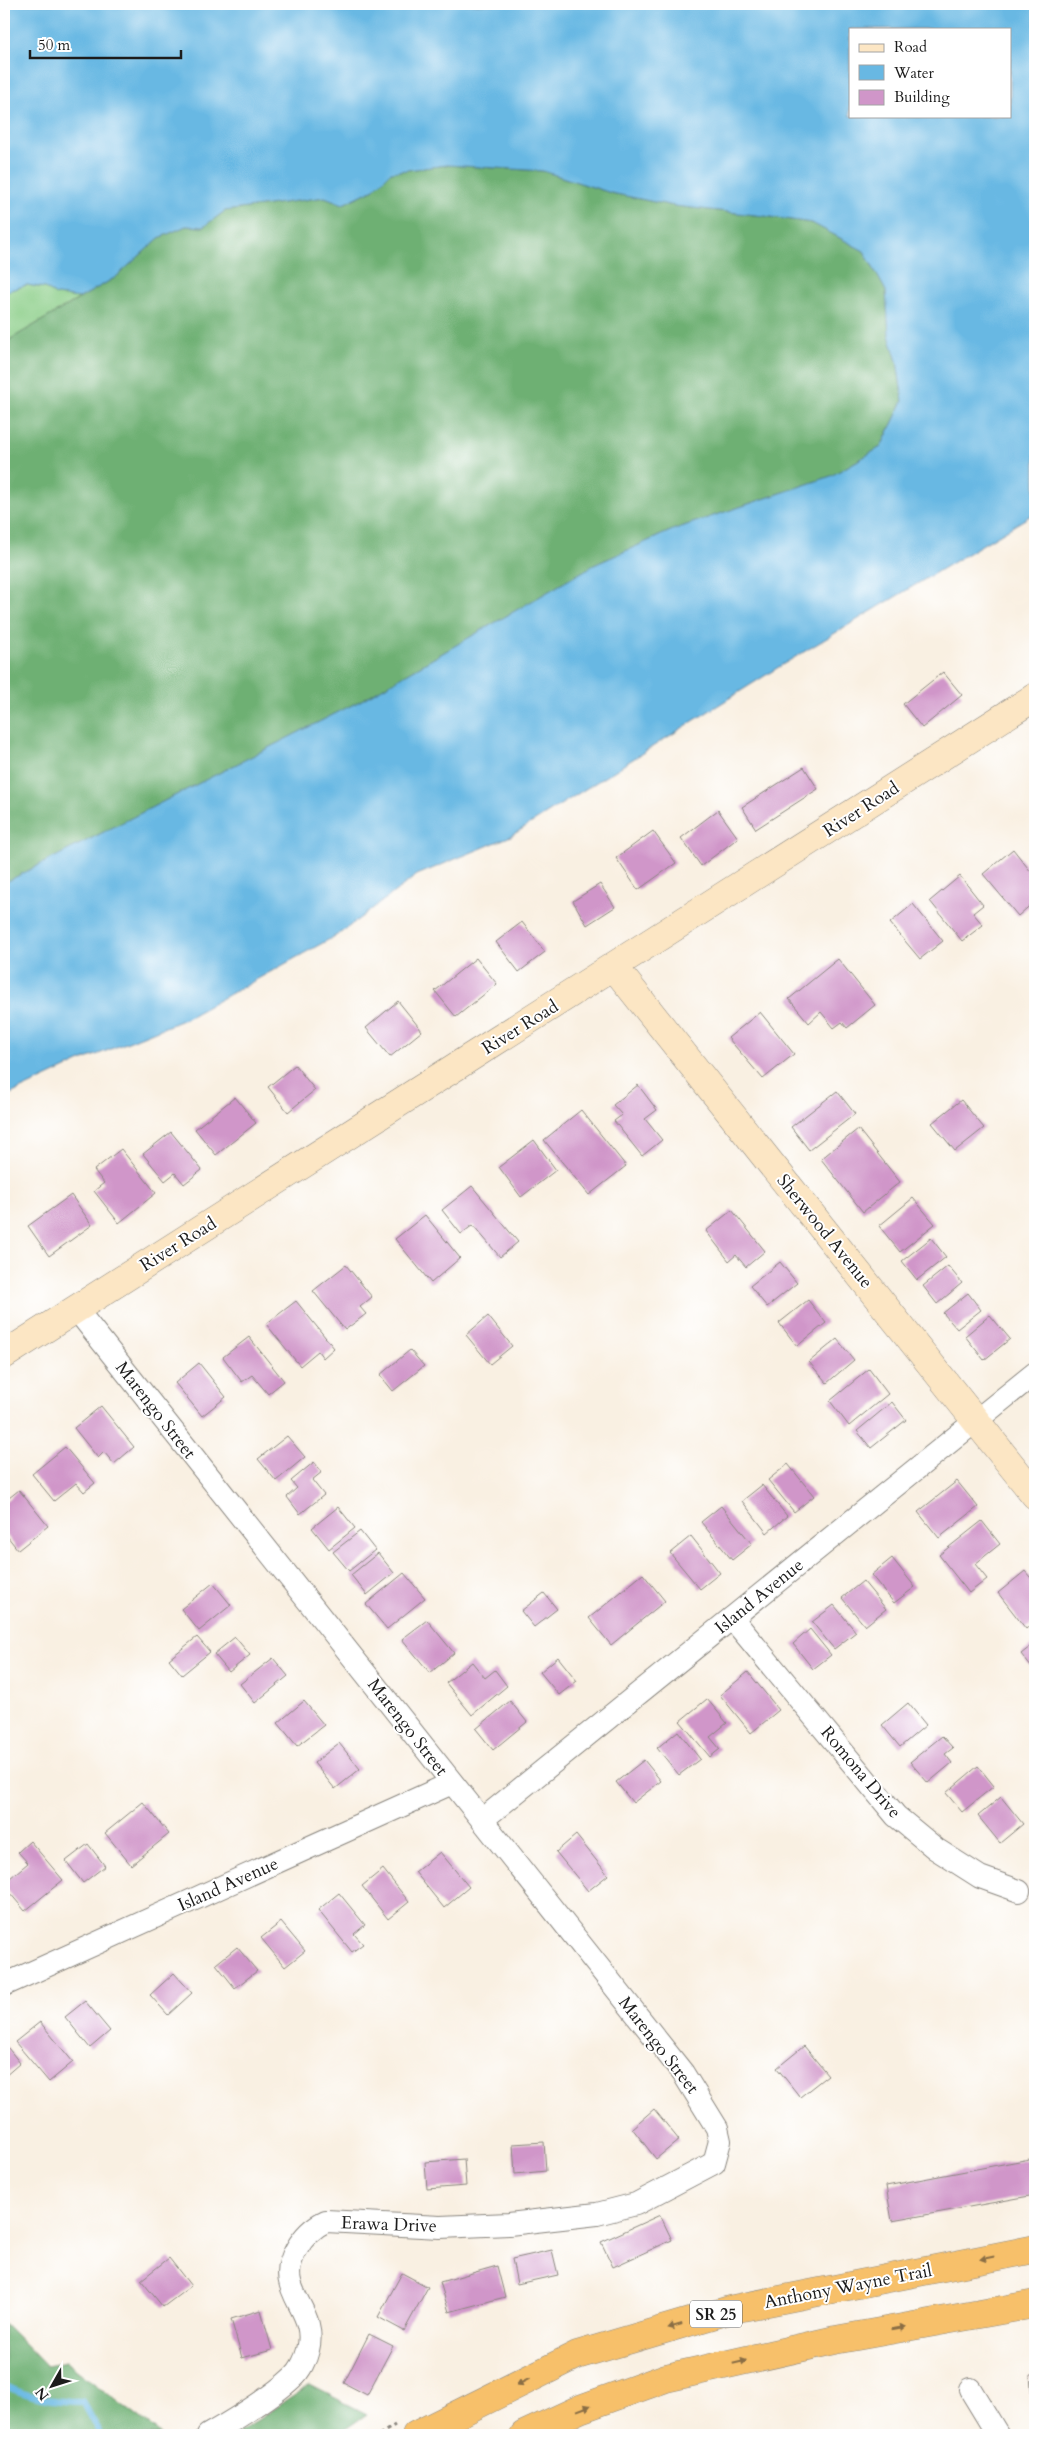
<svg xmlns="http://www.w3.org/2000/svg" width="1039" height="2439" viewBox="0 0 1039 2439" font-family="Cardo,serif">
  <rect width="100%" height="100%" fill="#fff"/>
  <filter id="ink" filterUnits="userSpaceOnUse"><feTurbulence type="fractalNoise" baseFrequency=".02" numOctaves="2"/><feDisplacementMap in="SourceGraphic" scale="10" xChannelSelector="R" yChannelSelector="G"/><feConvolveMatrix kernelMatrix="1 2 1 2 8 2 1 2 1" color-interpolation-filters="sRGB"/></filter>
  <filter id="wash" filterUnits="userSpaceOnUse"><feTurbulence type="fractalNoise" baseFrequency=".0096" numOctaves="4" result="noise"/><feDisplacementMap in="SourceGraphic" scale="20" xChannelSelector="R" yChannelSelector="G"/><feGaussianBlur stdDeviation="1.12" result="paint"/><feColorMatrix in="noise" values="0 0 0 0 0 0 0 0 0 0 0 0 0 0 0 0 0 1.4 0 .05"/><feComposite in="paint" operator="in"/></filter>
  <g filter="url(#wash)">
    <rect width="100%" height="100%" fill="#f9f0e2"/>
    <!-- green -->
    <path fill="#89cd86" stroke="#527451" d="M 27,285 L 45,288 L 56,295 L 80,298 L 4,343 L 4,292 Z"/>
    <!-- forest -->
    <g fill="#6eb073" stroke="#456648">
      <path d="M 447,165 L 543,171 L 611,193 L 674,206 L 764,216 L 812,223 L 864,251 L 886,291 L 889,335 L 897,361 L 903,401 L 881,447 L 831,476 L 675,529 L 594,565 L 360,701 L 4,883 L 4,343 L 116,277 L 159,238 L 186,226 L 203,227 L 225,211 L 325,197 L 343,204 L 374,189 L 391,172 Z"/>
      <path d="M 4,2323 L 46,2366 L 66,2362 L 162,2435 L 4,2435 Z"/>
      <path d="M 310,2385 L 367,2414 L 337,2435 L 235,2435 Z"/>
    </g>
    <!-- water -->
    <path fill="#68b8e3" stroke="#426a80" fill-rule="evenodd" d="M 4,4 L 1035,4 L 1035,513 L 782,665 L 511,836 L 417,875 L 339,934 L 185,1019 L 79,1062 L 4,1097 L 4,883 L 360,701 L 594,565 L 675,529 L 831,476 L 881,447 L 903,401 L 897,361 L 889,335 L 886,291 L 864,251 L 812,223 L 764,216 L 674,206 L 611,193 L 543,171 L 447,165 L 391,172 L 374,189 L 343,204 L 325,197 L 225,211 L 203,227 L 186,226 L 159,238 L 116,277 L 80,298 L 56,295 L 45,288 L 27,285 L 4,292 ZM 850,29 L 1010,29 L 1010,116 L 850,116 Z"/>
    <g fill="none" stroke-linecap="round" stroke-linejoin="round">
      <!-- stream -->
      <path stroke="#68b8e3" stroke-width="6" d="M 4,2385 C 29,2398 55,2402 83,2402 L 101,2435"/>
    </g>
    <g id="blocks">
      <!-- building -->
      <g fill="#d096c9">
        <path d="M 943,672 L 962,695 L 922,728 L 903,704 Z"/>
        <path d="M 804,767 L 818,789 L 756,829 L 742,807 Z"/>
        <path d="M 718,810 L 738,838 L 701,866 L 681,838 Z"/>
        <path d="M 653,831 L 676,863 L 638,890 L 616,858 Z"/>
        <path d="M 1013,849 L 1035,877 L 1035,901 L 1018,916 L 983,874 Z"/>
        <path d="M 960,876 L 983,905 L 973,913 L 983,925 L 962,941 L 930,901 Z"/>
        <path d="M 600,884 L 615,907 L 587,925 L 573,901 Z"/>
        <path d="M 913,904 L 943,941 L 920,959 L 890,923 Z"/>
        <path d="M 522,922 L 545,952 L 519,972 L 496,942 Z"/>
        <path d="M 476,958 L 497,984 L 456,1017 L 435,991 Z"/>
        <path d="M 838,959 L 875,1005 L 847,1028 L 842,1022 L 834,1028 L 821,1012 L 809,1023 L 789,999 Z"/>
        <path d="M 398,1001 L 422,1031 L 390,1057 L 366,1028 Z"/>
        <path d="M 760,1012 L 794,1054 L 763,1079 L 728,1038 Z"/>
        <path d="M 295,1065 L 315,1090 L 288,1112 L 268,1087 Z"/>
        <path d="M 638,1085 L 657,1110 L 645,1119 L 662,1140 L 642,1156 L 614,1121 L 622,1115 L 613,1105 Z"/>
        <path d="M 837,1091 L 855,1114 L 809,1150 L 791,1127 Z"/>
        <path d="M 235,1097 L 256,1123 L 216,1155 L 195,1129 Z"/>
        <path d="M 961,1100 L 984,1128 L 955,1151 L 932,1123 Z"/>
        <path d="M 581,1110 L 626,1166 L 589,1195 L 544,1140 Z"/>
        <path d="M 858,1129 L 900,1182 L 863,1212 L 821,1159 Z"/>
        <path d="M 171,1132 L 202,1170 L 184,1184 L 175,1173 L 165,1181 L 143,1154 Z"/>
        <path d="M 534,1140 L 556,1170 L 521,1197 L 499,1167 Z"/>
        <path d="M 121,1149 L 156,1193 L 119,1223 L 94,1191 L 104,1183 L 94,1170 Z"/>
        <path d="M 472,1186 L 518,1242 L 500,1257 L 473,1225 L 461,1234 L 442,1210 Z"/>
        <path d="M 71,1195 L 92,1225 L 49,1256 L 28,1226 Z"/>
        <path d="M 913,1198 L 935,1224 L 900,1252 L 879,1226 Z"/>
        <path d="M 732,1210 L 765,1251 L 746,1267 L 736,1255 L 729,1261 L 706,1231 Z"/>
        <path d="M 425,1215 L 460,1258 L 431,1283 L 395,1239 Z"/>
        <path d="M 931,1238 L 946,1257 L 917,1280 L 902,1261 Z"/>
        <path d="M 780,1262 L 797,1283 L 767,1307 L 750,1286 Z"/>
        <path d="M 346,1265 L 372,1297 L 360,1307 L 366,1314 L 345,1330 L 313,1291 Z"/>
        <path d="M 948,1266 L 962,1283 L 937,1304 L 923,1286 Z"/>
        <path d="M 968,1293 L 981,1310 L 957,1329 L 943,1313 Z"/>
        <path d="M 808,1300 L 826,1323 L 797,1346 L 779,1323 Z"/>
        <path d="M 296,1301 L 334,1348 L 323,1358 L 318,1351 L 300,1366 L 266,1324 Z"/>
        <path d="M 990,1315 L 1010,1339 L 984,1360 L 965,1336 Z"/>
        <path d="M 488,1316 L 512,1346 L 490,1364 L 466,1335 Z"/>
        <path d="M 249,1337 L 284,1381 L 268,1394 L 252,1375 L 242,1382 L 223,1357 Z"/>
        <path d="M 837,1339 L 854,1360 L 827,1383 L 809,1362 Z"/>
        <path d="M 410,1350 L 424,1366 L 393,1391 L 380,1375 Z"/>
        <path d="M 199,1363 L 226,1397 L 202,1416 L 175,1383 Z"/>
        <path d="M 869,1369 L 888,1394 L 849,1426 L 830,1401 Z"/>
        <path d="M 892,1402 L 906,1420 L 871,1448 L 857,1431 Z"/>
        <path d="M 101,1406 L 134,1447 L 114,1464 L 104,1452 L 98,1458 L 74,1428 Z"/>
        <path d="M 287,1436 L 305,1457 L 276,1481 L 258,1459 Z"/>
        <path d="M 65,1447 L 95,1483 L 84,1492 L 76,1483 L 54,1501 L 32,1474 Z"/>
        <path d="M 314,1462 L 322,1472 L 312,1480 L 324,1495 L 300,1514 L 287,1497 L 297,1488 L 291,1481 Z"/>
        <path d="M 788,1464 L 814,1496 L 794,1512 L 768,1480 Z"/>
        <path d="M 957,1481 L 978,1507 L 939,1538 L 918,1512 Z"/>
        <path d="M 762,1485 L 787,1516 L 767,1533 L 742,1501 Z"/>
        <path d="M 19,1490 L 48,1526 L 18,1550 L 4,1532 L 4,1502 Z"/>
        <path d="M 721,1506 L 752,1544 L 732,1560 L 701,1522 Z"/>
        <path d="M 338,1507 L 355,1528 L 329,1549 L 312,1528 Z"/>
        <path d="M 982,1521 L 1000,1544 L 975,1564 L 987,1579 L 969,1593 L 939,1555 Z"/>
        <path d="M 360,1531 L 375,1550 L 349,1571 L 333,1552 Z"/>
        <path d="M 691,1536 L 720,1573 L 700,1589 L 670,1553 Z"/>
        <path d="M 378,1553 L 394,1573 L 367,1595 L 351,1575 Z"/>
        <path d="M 892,1558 L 915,1587 L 894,1603 L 871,1575 Z"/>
        <path d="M 1025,1571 L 1035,1583 L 1035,1621 L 1026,1629 L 998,1593 Z"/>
        <path d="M 404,1573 L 425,1598 L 387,1629 L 366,1604 Z"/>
        <path d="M 643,1574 L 665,1601 L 611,1645 L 589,1618 Z"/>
        <path d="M 863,1581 L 886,1609 L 865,1626 L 842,1598 Z"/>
        <path d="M 213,1583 L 231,1605 L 199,1631 L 181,1609 Z"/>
        <path d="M 544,1593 L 557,1609 L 534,1627 L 521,1611 Z"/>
        <path d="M 834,1605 L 856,1632 L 834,1649 L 812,1622 Z"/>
        <path d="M 427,1620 L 454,1653 L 430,1673 L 402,1639 Z"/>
        <path d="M 810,1629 L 831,1655 L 813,1669 L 793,1644 Z"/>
        <path d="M 197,1637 L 210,1652 L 182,1675 L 169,1659 Z"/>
        <path d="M 235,1637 L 250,1655 L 229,1672 L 214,1654 Z"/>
        <path d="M 1035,1643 L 1035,1672 L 1021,1654 Z"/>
        <path d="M 558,1657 L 577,1681 L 559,1695 L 540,1672 Z"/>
        <path d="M 273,1658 L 288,1676 L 255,1703 L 240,1684 Z"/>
        <path d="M 472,1662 L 485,1678 L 495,1670 L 507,1686 L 472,1715 L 446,1683 Z"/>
        <path d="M 748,1672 L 779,1710 L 751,1733 L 720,1695 Z"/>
        <path d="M 707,1699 L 727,1723 L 710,1737 L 720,1749 L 710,1757 L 680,1721 Z"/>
        <path d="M 304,1701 L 324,1725 L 297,1746 L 278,1723 Z"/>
        <path d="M 510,1701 L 527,1722 L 493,1750 L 476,1729 Z"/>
        <path d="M 908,1703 L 926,1725 L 900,1747 L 882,1725 Z"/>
        <path d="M 678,1731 L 700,1759 L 679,1775 L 657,1748 Z"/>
        <path d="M 942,1736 L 953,1748 L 945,1754 L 952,1763 L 928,1783 L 910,1762 Z"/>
        <path d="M 339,1743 L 360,1769 L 335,1789 L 314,1763 Z"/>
        <path d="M 644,1760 L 661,1781 L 633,1803 L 616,1782 Z"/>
        <path d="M 978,1766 L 994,1786 L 962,1812 L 946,1793 Z"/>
        <path d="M 1001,1797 L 1023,1824 L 1000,1843 L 978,1816 Z"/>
        <path d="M 143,1802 L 169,1834 L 131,1865 L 105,1833 Z"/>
        <path d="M 576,1835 L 608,1875 L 588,1891 L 556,1852 Z"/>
        <path d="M 30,1841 L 63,1880 L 25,1911 L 4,1886 L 4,1883 L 28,1863 L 18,1852 Z"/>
        <path d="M 88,1844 L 105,1866 L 83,1883 L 66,1861 Z"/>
        <path d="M 440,1852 L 469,1887 L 444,1908 L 415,1872 Z"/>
        <path d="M 383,1869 L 409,1902 L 388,1919 L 362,1886 Z"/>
        <path d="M 339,1893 L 365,1925 L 354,1934 L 363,1944 L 352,1952 L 318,1910 Z"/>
        <path d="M 281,1922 L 305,1951 L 285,1967 L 261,1938 Z"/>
        <path d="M 237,1947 L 257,1971 L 235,1988 L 216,1964 Z"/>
        <path d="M 174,1973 L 192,1993 L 168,2015 L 150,1995 Z"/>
        <path d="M 85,2001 L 110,2031 L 90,2048 L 65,2017 Z"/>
        <path d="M 40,2022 L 73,2062 L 49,2082 L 15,2042 Z"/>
        <path d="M 4,2043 L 20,2063 L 4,2077 Z"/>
        <path d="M 804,2046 L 828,2075 L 800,2097 L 777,2068 Z"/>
        <path d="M 654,2109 L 679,2140 L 656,2159 L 632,2128 Z"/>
        <path d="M 544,2142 L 546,2171 L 515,2174 L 513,2144 Z"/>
        <path d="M 1035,2158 L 1035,2195 L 892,2221 L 886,2186 Z"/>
        <path d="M 464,2159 L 466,2186 L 427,2189 L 425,2162 Z"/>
        <path d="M 660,2215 L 672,2240 L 613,2267 L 601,2242 Z"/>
        <path d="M 552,2250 L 558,2275 L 517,2284 L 512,2259 Z"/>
        <path d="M 169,2258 L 191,2286 L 163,2307 L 141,2280 Z"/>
        <path d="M 497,2266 L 505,2297 L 449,2312 L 440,2282 Z"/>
        <path d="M 402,2273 L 428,2287 L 404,2331 L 378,2317 Z"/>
        <path d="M 261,2310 L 272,2350 L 242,2358 L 231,2319 Z"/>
        <path d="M 369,2334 L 393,2346 L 367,2395 L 344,2383 Z"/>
        <path d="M 1030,2375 L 1035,2375 L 1035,2401 L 1032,2401 Z"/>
      </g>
    </g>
  </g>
  <g filter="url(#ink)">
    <use href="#blocks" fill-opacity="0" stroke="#8a867f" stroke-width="1"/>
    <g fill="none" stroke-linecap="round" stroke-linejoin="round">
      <defs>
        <g id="street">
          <path d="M 76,1309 L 683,2073 L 717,2128 L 720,2141 L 714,2163 L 636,2204 L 597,2214 L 509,2224 L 440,2227 L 326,2221 C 313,2227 303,2237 296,2250 C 272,2292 319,2308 308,2350 C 306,2359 300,2371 293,2377 C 272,2397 234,2420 208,2435"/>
          <path d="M 732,1618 L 896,1816 L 936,1849 L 980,1877 L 1019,1891"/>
          <path d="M 482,1820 L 1035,1373"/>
          <path d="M 4,1985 L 452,1783"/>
          <path d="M 970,2389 L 998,2435"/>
        </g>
        <g id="secondary">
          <path d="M 614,967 L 1035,1495"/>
          <path d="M 4,1355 L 1035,697"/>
        </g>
        <g id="highway">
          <path d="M 416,2435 L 577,2355 L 733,2309 L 1035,2249"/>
          <path d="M 524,2435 L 580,2409 L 666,2378 L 835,2340 L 1035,2304"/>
        </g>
      </defs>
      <!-- street casing -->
      <use href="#street" stroke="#8a867f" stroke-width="24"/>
      <!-- secondary casing -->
      <use href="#secondary" stroke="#8a867f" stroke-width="29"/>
      <!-- highway casing -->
      <use href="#highway" stroke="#8a867f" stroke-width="29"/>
      <!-- path -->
      <path stroke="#8a867f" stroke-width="3" stroke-dasharray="4 4" stroke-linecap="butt" d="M 379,2435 L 395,2425"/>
      <!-- street -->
      <use href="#street" stroke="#fff" stroke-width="22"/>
      <!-- secondary -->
      <use href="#secondary" stroke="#fce6c4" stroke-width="28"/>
      <!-- highway -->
      <use href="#highway" stroke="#f7c06b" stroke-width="28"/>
    </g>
    <!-- one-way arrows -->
    <defs><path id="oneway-solid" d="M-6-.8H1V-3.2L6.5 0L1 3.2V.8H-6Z" transform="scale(1.25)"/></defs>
    <g fill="#8a6e44">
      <use href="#oneway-solid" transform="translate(987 2258) rotate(169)"/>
      <use href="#oneway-solid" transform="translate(675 2326) rotate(164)"/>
      <use href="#oneway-solid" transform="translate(899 2328) rotate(-10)"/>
      <use href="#oneway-solid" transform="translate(740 2362) rotate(-13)"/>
      <use href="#oneway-solid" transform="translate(523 2382) rotate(154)"/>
      <use href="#oneway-solid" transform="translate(584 2408) rotate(-21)"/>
    </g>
  </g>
  <g text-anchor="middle" stroke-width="4" stroke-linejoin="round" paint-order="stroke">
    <!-- shield labels -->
    <rect fill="#fff" stroke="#606060" stroke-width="1" x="690" y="2300.5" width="52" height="27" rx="4"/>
    <g font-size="16" font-weight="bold" fill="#1c1c1c">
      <text x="716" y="2320">SR 25</text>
    </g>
    <!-- street labels -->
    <g font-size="18" fill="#1c1c1c" stroke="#fff">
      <text transform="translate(861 809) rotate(-33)" y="6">River Road</text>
      <text transform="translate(520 1027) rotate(-32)" y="6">River Road</text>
      <text transform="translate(825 1231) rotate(51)" y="6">Sherwood Avenue</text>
      <text transform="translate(178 1244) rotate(-32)" y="6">River Road</text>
      <text transform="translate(156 1410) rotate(52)" y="6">Marengo Street</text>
      <text transform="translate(759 1596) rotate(-39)" y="6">Island Avenue</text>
      <text transform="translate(408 1727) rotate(52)" y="6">Marengo Street</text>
      <text transform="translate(861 1772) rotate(50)" y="6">Romona Drive</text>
      <text transform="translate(228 1884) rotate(-24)" y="6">Island Avenue</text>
      <text transform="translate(659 2045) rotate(52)" y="6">Marengo Street</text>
      <text transform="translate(389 2224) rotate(2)" y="6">Erawa Drive</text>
      <text transform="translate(848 2286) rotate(-11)" y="6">Anthony Wayne Trail</text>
    </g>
  </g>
  <!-- margin -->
  <rect width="1039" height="2439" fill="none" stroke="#fff" stroke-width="20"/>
  <!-- legend -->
  <rect x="849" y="28" width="162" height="90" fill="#ffffff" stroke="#a4a4a4"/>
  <rect x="859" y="44" width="25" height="8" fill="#fce6c4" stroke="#a4a4a4"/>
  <text x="894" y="52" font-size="15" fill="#1c1c1c">Road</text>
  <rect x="859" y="65" width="25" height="15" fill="#68b8e3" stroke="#a4a4a4"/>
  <text x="894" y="78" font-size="15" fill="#1c1c1c">Water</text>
  <rect x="859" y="90" width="25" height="15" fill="#d096c9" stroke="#a4a4a4"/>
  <text x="894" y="102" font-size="15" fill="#1c1c1c">Building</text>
  <!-- north arrow -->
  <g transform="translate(52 2386) rotate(231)" stroke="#ffffff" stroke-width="4" paint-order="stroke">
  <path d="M0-4L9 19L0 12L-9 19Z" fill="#1c1c1c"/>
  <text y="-8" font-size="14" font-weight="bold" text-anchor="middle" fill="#1c1c1c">N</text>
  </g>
  <!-- scale -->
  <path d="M30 50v8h151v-8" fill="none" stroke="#1c1c1c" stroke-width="2.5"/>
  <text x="38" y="50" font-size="15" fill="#1c1c1c" stroke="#ffffff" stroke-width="4" paint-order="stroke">50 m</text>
</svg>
